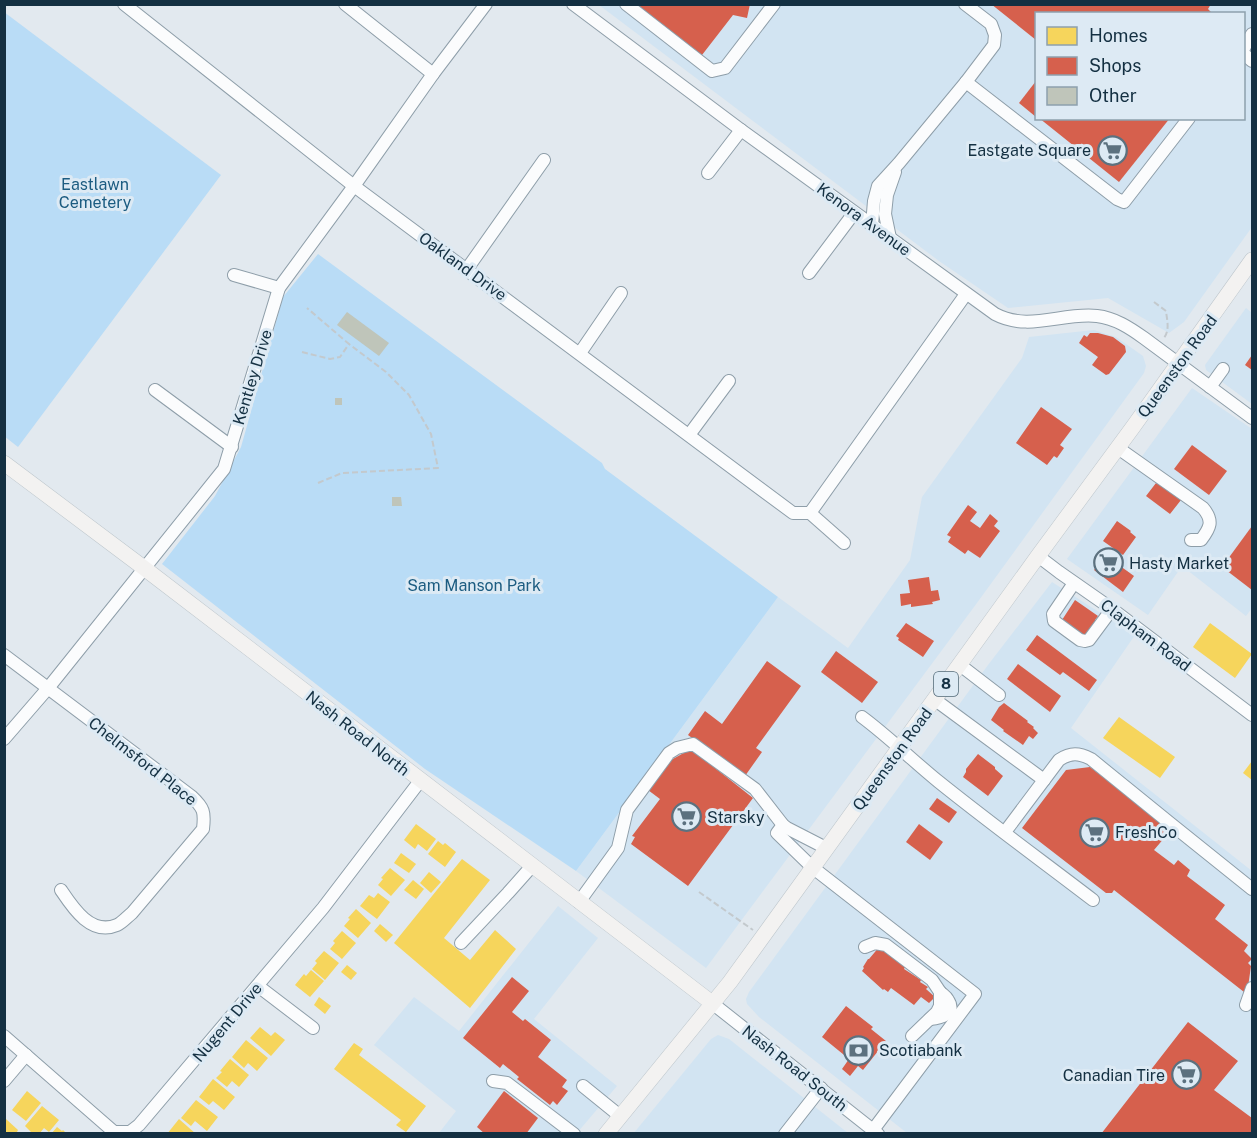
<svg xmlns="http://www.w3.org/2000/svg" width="1257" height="1138" viewBox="0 0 1257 1138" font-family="'Public Sans',sans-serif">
  <rect width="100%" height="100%" fill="#e2e9ef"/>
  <!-- built -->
  <g fill="#d2e4f2" fill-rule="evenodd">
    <path d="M 599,5 L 1252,5 L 1252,227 L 1184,322 L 1169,333 L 1108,298 L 1008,308 L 939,261 ZM 1036,14 L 1244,14 L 1244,118 L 1036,118 Z"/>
    <path d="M 1246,308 L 1252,313 L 1252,404 L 1206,370 L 1205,365 Z"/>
    <path d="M 1094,330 L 1116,337 L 1143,356 L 1146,366 L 1144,373 L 974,607 L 706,968 L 576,871 L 778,597 L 848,648 L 910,560 L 922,497 L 1022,358 L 1029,337 Z"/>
    <path d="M 1192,388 L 1252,429 L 1252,608 L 1246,616 L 1182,566 L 1148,615 L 1067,559 Z"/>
    <path d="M 1052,582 L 1135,635 L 1071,728 L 1252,871 L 1252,1133 L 907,1133 L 759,1017 L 747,1004 L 746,999 L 749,992 L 988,665 Z"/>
    <path d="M 558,906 L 598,938 L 534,1019 L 617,1086 L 577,1133 L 439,1133 L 456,1111 L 374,1045 L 414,997 L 459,1031 Z"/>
    <path d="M 718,1035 L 729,1039 L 848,1133 L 633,1134 L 711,1039 Z"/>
  </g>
  <!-- green -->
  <g fill="#b9dcf6">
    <path d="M 4,12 L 221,175 L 18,447 L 4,436 Z"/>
    <path d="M 318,254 L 602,463 L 605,469 L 778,597 L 576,871 L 425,769 L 162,564 L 215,496 L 241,447 L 283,297 Z"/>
  </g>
  <!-- homes -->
  <g fill="#f6d55c">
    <path d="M 1210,623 L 1252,654 L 1235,678 L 1193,647 Z"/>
    <path d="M 1119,717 L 1175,757 L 1160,778 L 1103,738 Z"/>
    <path d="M 1252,761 L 1252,780 L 1243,773 Z"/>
    <path d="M 416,824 L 436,839 L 427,851 L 418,844 L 415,849 L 404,840 Z"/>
    <path d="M 438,841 L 443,845 L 445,843 L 456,852 L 445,867 L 428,854 Z"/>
    <path d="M 401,853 L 416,864 L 409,873 L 394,863 Z"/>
    <path d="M 462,859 L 490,880 L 444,938 L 470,960 L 495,930 L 516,949 L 470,1008 L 394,943 Z"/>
    <path d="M 390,868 L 405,880 L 391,896 L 378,885 L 383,879 L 381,878 Z"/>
    <path d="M 429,872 L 441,882 L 431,893 L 420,883 Z"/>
    <path d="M 413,880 L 424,889 L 416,899 L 404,890 Z"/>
    <path d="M 378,893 L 390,902 L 377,919 L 360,906 L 369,895 L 374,898 Z"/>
    <path d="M 356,909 L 371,923 L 358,938 L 344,926 L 350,919 L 348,918 Z"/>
    <path d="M 380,924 L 393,935 L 386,942 L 374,931 Z"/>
    <path d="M 342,931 L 356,943 L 342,959 L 330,949 L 335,943 L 333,941 Z"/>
    <path d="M 324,951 L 339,963 L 325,980 L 312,969 L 317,963 L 315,961 Z"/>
    <path d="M 347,965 L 357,973 L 351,980 L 341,972 Z"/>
    <path d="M 311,970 L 324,981 L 310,997 L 295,985 L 304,974 L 306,976 Z"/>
    <path d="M 319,997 L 331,1006 L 325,1014 L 314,1005 Z"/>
    <path d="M 260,1027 L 271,1036 L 275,1032 L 285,1040 L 271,1056 L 250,1038 Z"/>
    <path d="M 246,1040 L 268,1058 L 257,1071 L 248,1063 L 244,1068 L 232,1057 Z"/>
    <path d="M 354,1043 L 363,1049 L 359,1055 L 426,1106 L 406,1132 L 396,1125 L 401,1120 L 334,1069 Z"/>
    <path d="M 230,1059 L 249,1075 L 239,1087 L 232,1081 L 227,1087 L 216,1078 L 222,1072 L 220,1071 Z"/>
    <path d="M 213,1079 L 235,1097 L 224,1110 L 213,1101 L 209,1105 L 199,1097 Z"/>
    <path d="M 27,1091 L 41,1103 L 26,1121 L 12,1110 Z"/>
    <path d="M 196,1100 L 218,1117 L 207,1131 L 195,1121 L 191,1126 L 181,1118 Z"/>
    <path d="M 42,1106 L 59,1120 L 49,1132 L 44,1128 L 39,1134 L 33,1134 L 25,1126 Z"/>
    <path d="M 6,1119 L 18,1130 L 16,1134 L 8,1134 L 4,1130 L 4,1121 Z"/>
    <path d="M 179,1119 L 196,1134 L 167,1134 Z"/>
    <path d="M 57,1127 L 62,1131 L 63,1130 L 67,1134 L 51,1134 Z"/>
  </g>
  <!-- shops -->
  <g fill="#d6604d">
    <path d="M 636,4 L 750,4 L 747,18 L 733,15 L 702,55 Z"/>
    <path d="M 991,4 L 1211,4 L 1208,9 L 1213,14 L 1036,14 L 1036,40 Z"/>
    <path d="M 1036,81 L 1036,117 L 1019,103 Z"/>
    <path d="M 1039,118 L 1170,118 L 1119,182 Z"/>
    <path d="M 1090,333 L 1098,333 L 1113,337 L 1125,346 L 1126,352 L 1109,374 L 1106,375 L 1092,365 L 1098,357 L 1079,343 L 1084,335 L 1087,337 Z"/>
    <path d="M 1252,355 L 1252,370 L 1245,365 Z"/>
    <path d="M 1041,407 L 1072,429 L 1060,445 L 1064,448 L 1057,458 L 1054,456 L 1047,465 L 1016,443 Z"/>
    <path d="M 1192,445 L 1227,471 L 1209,495 L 1174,469 Z"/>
    <path d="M 1156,483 L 1163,487 L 1165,485 L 1173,491 L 1171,493 L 1181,500 L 1170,514 L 1146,496 Z"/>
    <path d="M 968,505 L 977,512 L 970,521 L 980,528 L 990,514 L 998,521 L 994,526 L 1000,531 L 980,558 L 968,550 L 965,554 L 948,542 L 951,537 L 947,535 Z"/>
    <path d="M 1117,521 L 1131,531 L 1130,532 L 1136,537 L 1123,555 L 1103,541 Z"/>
    <path d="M 1252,526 L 1252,590 L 1222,567 Z"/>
    <path d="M 1105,555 L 1134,576 L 1123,592 L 1094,570 Z"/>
    <path d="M 929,577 L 931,591 L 938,590 L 940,600 L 932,602 L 933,604 L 911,607 L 911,604 L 901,606 L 900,594 L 910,593 L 908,580 Z"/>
    <path d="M 1075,600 L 1098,616 L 1095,620 L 1099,623 L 1085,636 L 1062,620 Z"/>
    <path d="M 906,623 L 934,641 L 923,657 L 898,640 L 899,638 L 896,636 Z"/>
    <path d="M 1037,635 L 1097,680 L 1089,691 L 1063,672 L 1060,675 L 1026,650 Z"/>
    <path d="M 836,651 L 878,682 L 862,703 L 821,672 Z"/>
    <path d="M 767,661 L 801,686 L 756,748 L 762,752 L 745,776 L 688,735 L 705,711 L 722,724 Z"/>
    <path d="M 1018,664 L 1061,696 L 1050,712 L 1007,679 Z"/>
    <path d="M 1004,703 L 1028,721 L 1027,722 L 1034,727 L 1033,728 L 1038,733 L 1033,739 L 1029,736 L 1023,745 L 1003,731 L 1004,730 L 991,720 L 999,707 Z"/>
    <path d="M 691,749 L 753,798 L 688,886 L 631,844 L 635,837 L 632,836 L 660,799 L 648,790 L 671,760 Z"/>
    <path d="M 978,754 L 995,767 L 995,769 L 1003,776 L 988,796 L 963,777 L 966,772 L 966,769 Z"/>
    <path d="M 1090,767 L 1171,830 L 1154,850 L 1174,865 L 1178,860 L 1190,870 L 1187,876 L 1225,905 L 1215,919 L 1248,945 L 1244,951 L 1252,959 L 1248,963 L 1251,966 L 1248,987 L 1244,992 L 1114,890 L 1112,893 L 1106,893 L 1022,828 L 1066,770 Z"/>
    <path d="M 937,798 L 957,812 L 949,823 L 929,809 Z"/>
    <path d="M 919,824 L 943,842 L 930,860 L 906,842 Z"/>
    <path d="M 880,946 L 905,967 L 904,969 L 921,980 L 920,982 L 928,987 L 926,989 L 935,997 L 929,1003 L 921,997 L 914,1005 L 891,988 L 888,992 L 884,989 L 883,990 L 862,971 L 864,968 L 863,967 L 868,959 L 869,959 Z"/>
    <path d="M 512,977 L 529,991 L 512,1012 L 523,1021 L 525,1019 L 551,1040 L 538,1057 L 567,1080 L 562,1087 L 568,1091 L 557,1105 L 553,1101 L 550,1105 L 517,1079 L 519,1077 L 503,1064 L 500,1068 L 463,1038 Z"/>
    <path d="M 846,1006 L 873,1027 L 871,1029 L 886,1041 L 863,1070 L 858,1066 L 850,1076 L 842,1069 L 849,1059 L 822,1037 Z"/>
    <path d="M 1188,1022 L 1238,1061 L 1214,1090 L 1252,1118 L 1252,1134 L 1101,1134 Z"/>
    <path d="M 504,1091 L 538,1118 L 526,1134 L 485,1134 L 477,1127 Z"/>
  </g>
  <!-- building -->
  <g fill="#bfc5ba">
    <path d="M 347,312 L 389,343 L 379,356 L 337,325 Z"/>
    <rect x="335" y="398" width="7" height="7"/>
    <path d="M 392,497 L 401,497 L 402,506 L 392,506 Z"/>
  </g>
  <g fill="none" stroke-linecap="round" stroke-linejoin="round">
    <defs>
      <g id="minor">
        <path d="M 124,4 L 354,186 L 793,513 L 810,513 L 966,294"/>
        <path d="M 345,4 L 433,74"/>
        <path d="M 573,4 L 741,130 L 995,314 C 1029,332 1062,312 1097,316 C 1115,318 1130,328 1144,338 L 1252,418"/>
        <path d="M 626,4 L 712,71 L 725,68 L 774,4"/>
        <path d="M 1244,48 L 1252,34"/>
        <path d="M 1244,54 L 1252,61"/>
        <path d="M 966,82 L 1117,199 L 1124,202 L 1189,118"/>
        <path d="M 708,173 L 741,130"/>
        <path d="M 872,225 L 874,201 L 878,186 L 899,163 L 966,82 L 994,45 L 995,35 L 991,24 L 965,4"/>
        <path d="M 890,238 L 885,214 L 887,195 L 895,172"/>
        <path d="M 467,269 L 544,160"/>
        <path d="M 809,273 L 854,213"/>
        <path d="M 234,275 L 279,288"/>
        <path d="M 580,353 L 621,293"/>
        <path d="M 1210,387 L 1223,369"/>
        <path d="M 155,390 L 232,447"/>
        <path d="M 689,435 L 729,381"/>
        <path d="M 1118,448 L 1203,508 C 1214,521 1210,528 1201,540 L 1191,540"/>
        <path d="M 810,513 L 844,543"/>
        <path d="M 1038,556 L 1059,572 L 1112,609 L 1252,715"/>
        <path d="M 1074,583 L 1053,614 L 1054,621 L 1080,640 L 1085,641 L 1089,640 L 1112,609"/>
        <path d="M 4,655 L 191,796 C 204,808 205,812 203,829 L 132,913 C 127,917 122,923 117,925 C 91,936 73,908 61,890"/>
        <path d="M 960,665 L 999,695"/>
        <path d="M 934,699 L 1044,780"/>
        <path d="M 862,717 C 889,737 913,761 939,782 C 990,823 1042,861 1093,900"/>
        <path d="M 4,739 L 49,687 L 224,469 L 279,288 L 354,186 L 433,74 L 486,4"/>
        <path d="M 783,825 L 777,833 L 812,867 L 975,994 L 873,1130"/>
        <path d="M 1005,832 L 1059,760 C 1071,752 1079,753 1091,759 L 1171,824 L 1252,889"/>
        <path d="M 579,902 L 618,848 L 627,810 L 669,753 L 677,748 L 693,744 L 755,789 L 783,825 L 787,828 L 826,848"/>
        <path d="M 461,943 L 508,893 L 532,866"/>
        <path d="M 865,947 L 875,943 L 886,945 L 932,980 L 940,992 L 940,1006 L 937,1012 L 912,1036"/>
        <path d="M 258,986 L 313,1028"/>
        <path d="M 712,1003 L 878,1134"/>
        <path d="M 1246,1005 L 1252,988"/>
        <path d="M 930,1019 C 940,1018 957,1014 948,1000 C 946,996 943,995 940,992"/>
        <path d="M 4,1036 L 114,1132 L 130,1132 L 139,1125 L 323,908 L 420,781"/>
        <path d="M 4,1081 L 26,1055"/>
        <path d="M 493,1081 L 507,1083 L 574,1134"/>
        <path d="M 583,1086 L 620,1116"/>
        <path d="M 785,1134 L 821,1088"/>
      </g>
      <g id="major">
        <path d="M 4,463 L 144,568 L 712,1003"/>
        <path d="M 606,1134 L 730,982 L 1038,556 L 1133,427 L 1252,260"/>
      </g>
    </defs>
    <!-- minor casing -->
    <use href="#minor" stroke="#8e9ea9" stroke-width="14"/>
    <!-- major casing -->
    <use href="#major" stroke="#bdc6cc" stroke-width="16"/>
    <!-- path -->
    <g stroke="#c3c9cd" stroke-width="2" stroke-dasharray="6 3" stroke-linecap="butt">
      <path d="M 1154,302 L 1166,311 C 1167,320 1170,330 1164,338"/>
      <path d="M 302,352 L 330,359 L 340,357 L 349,344 L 307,308"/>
      <path d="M 318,483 L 342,473 L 438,468 L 431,434 L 409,395 L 386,372 L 349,344"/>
      <path d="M 699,892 L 753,930"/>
    </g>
    <!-- minor -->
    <use href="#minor" stroke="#fbfcfd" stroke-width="12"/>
    <!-- major -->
    <use href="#major" stroke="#f3f2f1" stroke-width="15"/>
  </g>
  <!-- icons -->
  <defs>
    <symbol id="supermarket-ring" viewBox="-11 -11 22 22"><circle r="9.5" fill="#ddeaf4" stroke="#5c717f" stroke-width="1.5"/><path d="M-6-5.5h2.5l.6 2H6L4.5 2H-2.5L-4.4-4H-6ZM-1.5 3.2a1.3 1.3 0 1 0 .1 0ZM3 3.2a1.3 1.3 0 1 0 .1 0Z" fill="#5c717f"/></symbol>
    <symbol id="bank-ring" viewBox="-11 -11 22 22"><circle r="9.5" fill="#ddeaf4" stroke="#5c717f" stroke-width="1.5"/><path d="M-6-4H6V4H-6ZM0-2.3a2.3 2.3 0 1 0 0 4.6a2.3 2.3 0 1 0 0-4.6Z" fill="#5c717f"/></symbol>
  </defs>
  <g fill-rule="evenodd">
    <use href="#supermarket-ring" x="1096" y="134" width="33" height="33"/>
    <use href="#supermarket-ring" x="1092" y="546" width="33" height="33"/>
    <use href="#supermarket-ring" x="670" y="800" width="33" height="33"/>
    <use href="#supermarket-ring" x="1078" y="816" width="33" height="33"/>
    <use href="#bank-ring" x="842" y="1034" width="33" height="33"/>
    <use href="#supermarket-ring" x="1170" y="1058" width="33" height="33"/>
  </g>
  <g text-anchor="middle" stroke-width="6" stroke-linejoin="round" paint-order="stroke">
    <!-- shield labels -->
    <rect fill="#ddeaf4" stroke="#506877" stroke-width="1.5" x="934" y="672" width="24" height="24" rx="4.5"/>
    <g font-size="15" font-weight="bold" fill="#143042">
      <text x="946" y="689">8</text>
    </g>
    <!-- poi labels -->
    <g font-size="16" fill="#143042" stroke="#ddeaf4" text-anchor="start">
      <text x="1091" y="156" text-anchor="end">Eastgate Square</text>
      <text x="1129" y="569">Hasty Market</text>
      <text x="707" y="823">Starsky</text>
      <text x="1115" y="838">FreshCo</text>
      <text x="879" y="1056">Scotiabank</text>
      <text x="1165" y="1081" text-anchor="end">Canadian Tire</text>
    </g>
    <!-- park labels -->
    <g font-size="16" fill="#1c5c81" stroke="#ddeaf4">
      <text x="95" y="190">Eastlawn<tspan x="95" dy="18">Cemetery</tspan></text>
      <text x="474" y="591">Sam Manson Park</text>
    </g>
    <!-- street labels -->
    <g font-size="16" fill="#143042" stroke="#ddeaf4">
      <text transform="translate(864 219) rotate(36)" y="6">Kenora Avenue</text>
      <text transform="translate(463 266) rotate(36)" y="6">Oakland Drive</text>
      <text transform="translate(1177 366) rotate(-54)" y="6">Queenston Road</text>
      <text transform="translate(252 377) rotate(-73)" y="6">Kentley Drive</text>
      <text transform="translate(1146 635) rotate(37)" y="6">Clapham Road</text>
      <text transform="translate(358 733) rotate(38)" y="6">Nash Road North</text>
      <text transform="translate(892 759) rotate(-54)" y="6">Queenston Road</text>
      <text transform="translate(143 761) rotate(38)" y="6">Chelmsford Place</text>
      <text transform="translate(227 1022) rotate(-50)" y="6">Nugent Drive</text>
      <text transform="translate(795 1068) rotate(38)" y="6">Nash Road South</text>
    </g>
  </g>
  <!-- border -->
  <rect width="1257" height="1138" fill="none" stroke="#143042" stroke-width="12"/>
  <!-- legend -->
  <rect x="1035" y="12" width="210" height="108" fill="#ddeaf4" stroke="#8da0ad" stroke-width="1.5"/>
  <rect x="1047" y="27" width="30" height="18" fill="#f6d55c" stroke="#8da0ad" stroke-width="1.5"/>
  <text x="1089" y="42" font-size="18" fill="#143042">Homes</text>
  <rect x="1047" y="57" width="30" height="18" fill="#d6604d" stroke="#8da0ad" stroke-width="1.5"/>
  <text x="1089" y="72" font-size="18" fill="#143042">Shops</text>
  <rect x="1047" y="87" width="30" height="18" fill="#bfc5ba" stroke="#8da0ad" stroke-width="1.5"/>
  <text x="1089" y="102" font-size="18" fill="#143042">Other</text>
</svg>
